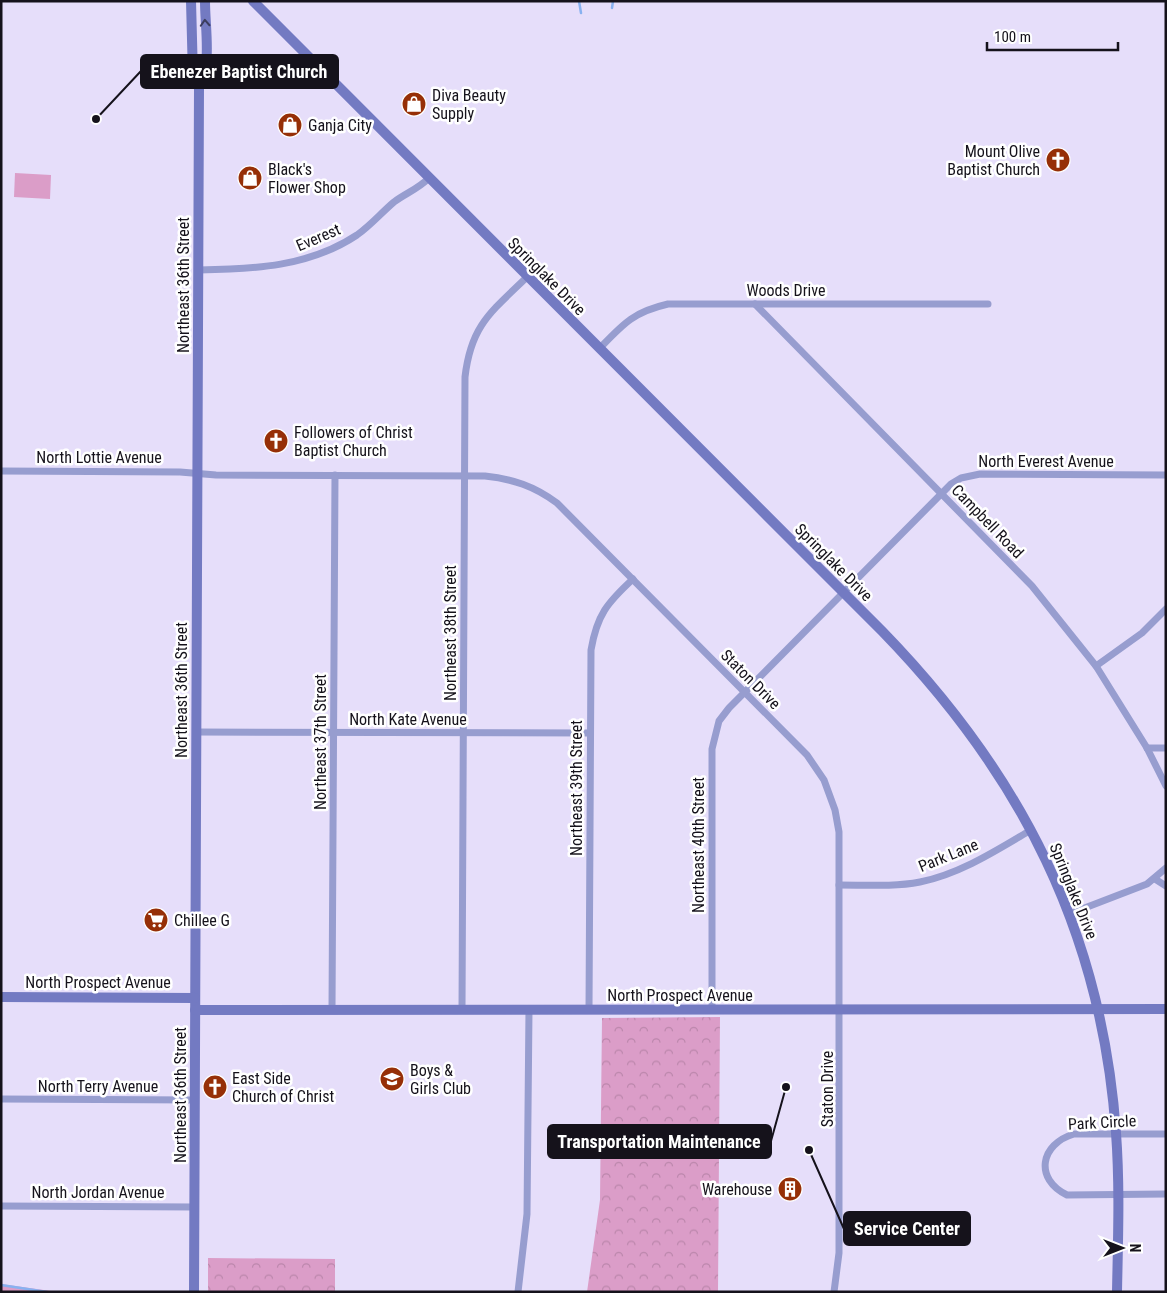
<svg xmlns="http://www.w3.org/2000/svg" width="1167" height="1293" viewBox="0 0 1167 1293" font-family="'Roboto Condensed',sans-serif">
  <defs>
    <pattern id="forest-crowns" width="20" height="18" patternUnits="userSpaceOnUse" patternTransform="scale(1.25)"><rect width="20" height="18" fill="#db9dc8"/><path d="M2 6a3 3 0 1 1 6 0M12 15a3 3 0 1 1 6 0" fill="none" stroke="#bb86ab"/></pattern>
  </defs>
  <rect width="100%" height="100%" fill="#e6defa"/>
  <!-- forest -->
  <g fill="url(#forest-crowns)">
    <path d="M 720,1017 L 718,1292 L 587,1292 L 600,1200 L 602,1018 Z"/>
    <path d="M 208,1258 L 335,1259 L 335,1292 L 208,1292 Z"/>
  </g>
  <!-- park -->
  <g fill="#db9dc8">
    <path d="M 15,173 L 51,175 L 50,199 L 14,197 Z"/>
    <path d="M 1,1284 L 58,1292 L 1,1292 Z"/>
  </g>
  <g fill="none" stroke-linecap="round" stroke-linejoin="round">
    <!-- stream -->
    <g stroke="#88b1f0" stroke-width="2.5">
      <path d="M 579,1 L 581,13"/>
      <path d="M 612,8 L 613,1"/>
      <path d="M 1,1285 L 47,1292"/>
    </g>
    <!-- street -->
    <g stroke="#979dcf" stroke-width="7">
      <path d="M 199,270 C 254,269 309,267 357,235 C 371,225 381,213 394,202 C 406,193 418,189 429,178"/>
      <path d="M 755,304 L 1032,586 L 1096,666 L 1147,748 L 1166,786"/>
      <path d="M 599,349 C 623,324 633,312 668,304 L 988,304"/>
      <path d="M 1,471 L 180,472 L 216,475 L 485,476 C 513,479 534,486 557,503 L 807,755 L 824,780 L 835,810 L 839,832 L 839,1253 L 834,1292"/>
      <path d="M 1096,666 L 1142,633 L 1166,609"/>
      <path d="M 196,732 L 590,733"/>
      <path d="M 1147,748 L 1166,748"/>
      <path d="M 1155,879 L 1166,886"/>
      <path d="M 839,885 C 866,885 894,887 920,882 C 960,874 997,850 1031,830"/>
      <path d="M 1069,914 L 1147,884 L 1166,868"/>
      <path d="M 712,1009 L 712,749 L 719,721 L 729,708 L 951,484 L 961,478 L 980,474 L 1166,475"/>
      <path d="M 332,1010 L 335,475"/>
      <path d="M 462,1010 L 465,377 C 471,325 491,312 527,277"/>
      <path d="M 589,1010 L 591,650 C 597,615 607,603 633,579"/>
      <path d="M 1,1099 L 195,1100"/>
      <path d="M 1166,1134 L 1074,1134 C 1040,1144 1034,1179 1067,1195 L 1166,1194"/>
      <path d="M 1,1206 L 194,1207"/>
      <path d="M 518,1292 L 527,1214 L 529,1010"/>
    </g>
    <!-- secondary -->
    <g stroke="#737ac2" stroke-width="10">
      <path d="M 191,1 L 193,77 L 199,88 L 194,1292"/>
      <path d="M 253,1 L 882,631 C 1021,774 1102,932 1116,1133 C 1120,1186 1118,1239 1117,1292"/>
      <path d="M 199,88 C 212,63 205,29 205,1"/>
      <path d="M 1,997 L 195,998"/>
      <path d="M 195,1010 L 1166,1009"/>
    </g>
  </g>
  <!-- one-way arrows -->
  <defs><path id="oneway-chevron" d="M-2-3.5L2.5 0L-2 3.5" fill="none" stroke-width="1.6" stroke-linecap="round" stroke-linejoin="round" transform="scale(1.25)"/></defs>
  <use stroke="#3b3c5e" href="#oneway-chevron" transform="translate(205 23) rotate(-93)"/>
  <!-- icons -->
  <defs>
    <symbol id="shop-disc" viewBox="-11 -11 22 22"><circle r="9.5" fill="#962f07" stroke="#fff"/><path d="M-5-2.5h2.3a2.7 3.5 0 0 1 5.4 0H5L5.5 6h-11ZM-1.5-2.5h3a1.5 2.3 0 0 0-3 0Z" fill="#fff"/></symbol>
    <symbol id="church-disc" viewBox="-11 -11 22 22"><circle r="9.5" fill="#962f07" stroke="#fff"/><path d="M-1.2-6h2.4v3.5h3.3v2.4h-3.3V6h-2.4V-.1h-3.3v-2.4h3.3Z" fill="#fff"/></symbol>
    <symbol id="supermarket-disc" viewBox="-11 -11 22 22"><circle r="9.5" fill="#962f07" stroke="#fff"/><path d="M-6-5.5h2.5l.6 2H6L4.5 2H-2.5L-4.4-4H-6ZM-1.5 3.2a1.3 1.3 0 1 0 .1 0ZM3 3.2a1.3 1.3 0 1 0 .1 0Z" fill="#fff"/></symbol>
    <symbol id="school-disc" viewBox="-11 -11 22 22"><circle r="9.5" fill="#962f07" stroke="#fff"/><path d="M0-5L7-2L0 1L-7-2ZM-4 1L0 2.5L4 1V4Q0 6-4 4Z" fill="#fff"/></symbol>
    <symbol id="building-disc" viewBox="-11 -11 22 22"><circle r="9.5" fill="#962f07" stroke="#fff"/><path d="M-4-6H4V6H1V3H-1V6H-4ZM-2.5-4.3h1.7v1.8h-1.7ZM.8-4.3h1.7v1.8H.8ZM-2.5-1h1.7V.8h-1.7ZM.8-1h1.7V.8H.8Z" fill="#fff"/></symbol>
  </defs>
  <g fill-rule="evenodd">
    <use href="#shop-disc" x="400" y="90" width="28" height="28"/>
    <use href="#shop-disc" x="276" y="111" width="28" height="28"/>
    <use href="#church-disc" x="1044" y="146" width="28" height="28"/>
    <use href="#shop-disc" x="236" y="164" width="28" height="28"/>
    <use href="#church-disc" x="262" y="427" width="28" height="28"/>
    <use href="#supermarket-disc" x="142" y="906" width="28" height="28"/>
    <use href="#school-disc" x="378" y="1065" width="28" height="28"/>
    <use href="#church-disc" x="201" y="1073" width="28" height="28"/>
    <use href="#building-disc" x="776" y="1175" width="28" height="28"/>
  </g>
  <g text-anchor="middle" stroke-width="5" stroke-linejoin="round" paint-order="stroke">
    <!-- poi labels -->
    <g font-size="16" fill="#15121b" stroke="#fff" text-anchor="start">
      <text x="432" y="101">Diva Beauty<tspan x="432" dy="18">Supply</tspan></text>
      <text x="308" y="131">Ganja City</text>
      <text x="1040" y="157" text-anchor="end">Mount Olive<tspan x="1040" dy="18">Baptist Church</tspan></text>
      <text x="268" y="175">Black's<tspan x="268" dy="18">Flower Shop</tspan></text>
      <text x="294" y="438">Followers of Christ<tspan x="294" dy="18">Baptist Church</tspan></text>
      <text x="174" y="926">Chillee G</text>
      <text x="410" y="1076">Boys &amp;<tspan x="410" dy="18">Girls Club</tspan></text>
      <text x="232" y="1084">East Side<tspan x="232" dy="18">Church of Christ</tspan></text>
      <text x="772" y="1195" text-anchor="end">Warehouse</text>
    </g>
    <!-- street labels -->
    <g font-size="16" fill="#15121b" stroke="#fff">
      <text transform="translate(318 237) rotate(-23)" y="6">Everest</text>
      <text transform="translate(547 276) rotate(45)" y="6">Springlake Drive</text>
      <text transform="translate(183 285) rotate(-90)" y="6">Northeast 36th Street</text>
      <text x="786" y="296">Woods Drive</text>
      <text x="99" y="463">North Lottie Avenue</text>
      <text x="1046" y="467">North Everest Avenue</text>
      <text transform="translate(988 521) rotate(46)" y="6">Campbell Road</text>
      <text transform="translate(834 562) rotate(45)" y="6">Springlake Drive</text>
      <text transform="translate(450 633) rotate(-90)" y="6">Northeast 38th Street</text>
      <text transform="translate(751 679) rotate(45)" y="6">Staton Drive</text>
      <text transform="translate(181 690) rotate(-90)" y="6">Northeast 36th Street</text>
      <text x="408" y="725">North Kate Avenue</text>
      <text transform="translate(320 742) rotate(-90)" y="6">Northeast 37th Street</text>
      <text transform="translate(576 788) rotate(-90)" y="6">Northeast 39th Street</text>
      <text transform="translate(698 845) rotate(-90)" y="6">Northeast 40th Street</text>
      <text transform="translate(948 855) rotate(-22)" y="6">Park Lane</text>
      <text transform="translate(1074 891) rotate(68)" y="6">Springlake Drive</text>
      <text x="98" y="988">North Prospect Avenue</text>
      <text x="680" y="1001">North Prospect Avenue</text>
      <text x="98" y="1092">North Terry Avenue</text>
      <text transform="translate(827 1089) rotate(-90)" y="6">Staton Drive</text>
      <text transform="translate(180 1095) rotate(-90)" y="6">Northeast 36th Street</text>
      <text transform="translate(1102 1122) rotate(-3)" y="6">Park Circle</text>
      <text x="98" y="1198">North Jordan Avenue</text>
    </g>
  </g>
  <!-- callouts -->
  <path fill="none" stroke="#15121b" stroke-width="2" d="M96 119L141 71M786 1087L771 1141M809 1150L844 1229"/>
  <g fill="#15121b" stroke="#fff" stroke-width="2">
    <circle cx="96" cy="119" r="5"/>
    <circle cx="786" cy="1087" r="5"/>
    <circle cx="809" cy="1150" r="5"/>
  </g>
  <g fill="#15121b" stroke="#15121b" stroke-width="2">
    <rect x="141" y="55" width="197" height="33" rx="5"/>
    <rect x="548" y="1125" width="223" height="33" rx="5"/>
    <rect x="844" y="1212" width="126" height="33" rx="5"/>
  </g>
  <g font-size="18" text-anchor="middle" font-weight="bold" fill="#fff">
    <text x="239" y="78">Ebenezer Baptist Church</text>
    <text x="659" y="1148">Transportation Maintenance</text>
    <text x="907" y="1235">Service Center</text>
  </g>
  <!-- border -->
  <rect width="1167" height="1293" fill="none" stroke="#15121b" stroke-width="5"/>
  <!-- north arrow -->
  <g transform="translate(1122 1248) rotate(90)" stroke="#ffffff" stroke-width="4" paint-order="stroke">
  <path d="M0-4L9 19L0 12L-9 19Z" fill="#15121b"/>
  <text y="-8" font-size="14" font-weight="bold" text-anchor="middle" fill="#15121b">N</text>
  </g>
  <!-- scale -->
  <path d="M987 42v8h131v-8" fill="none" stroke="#15121b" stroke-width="2.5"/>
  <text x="994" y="42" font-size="15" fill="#15121b" stroke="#ffffff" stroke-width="4" paint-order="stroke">100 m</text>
</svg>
